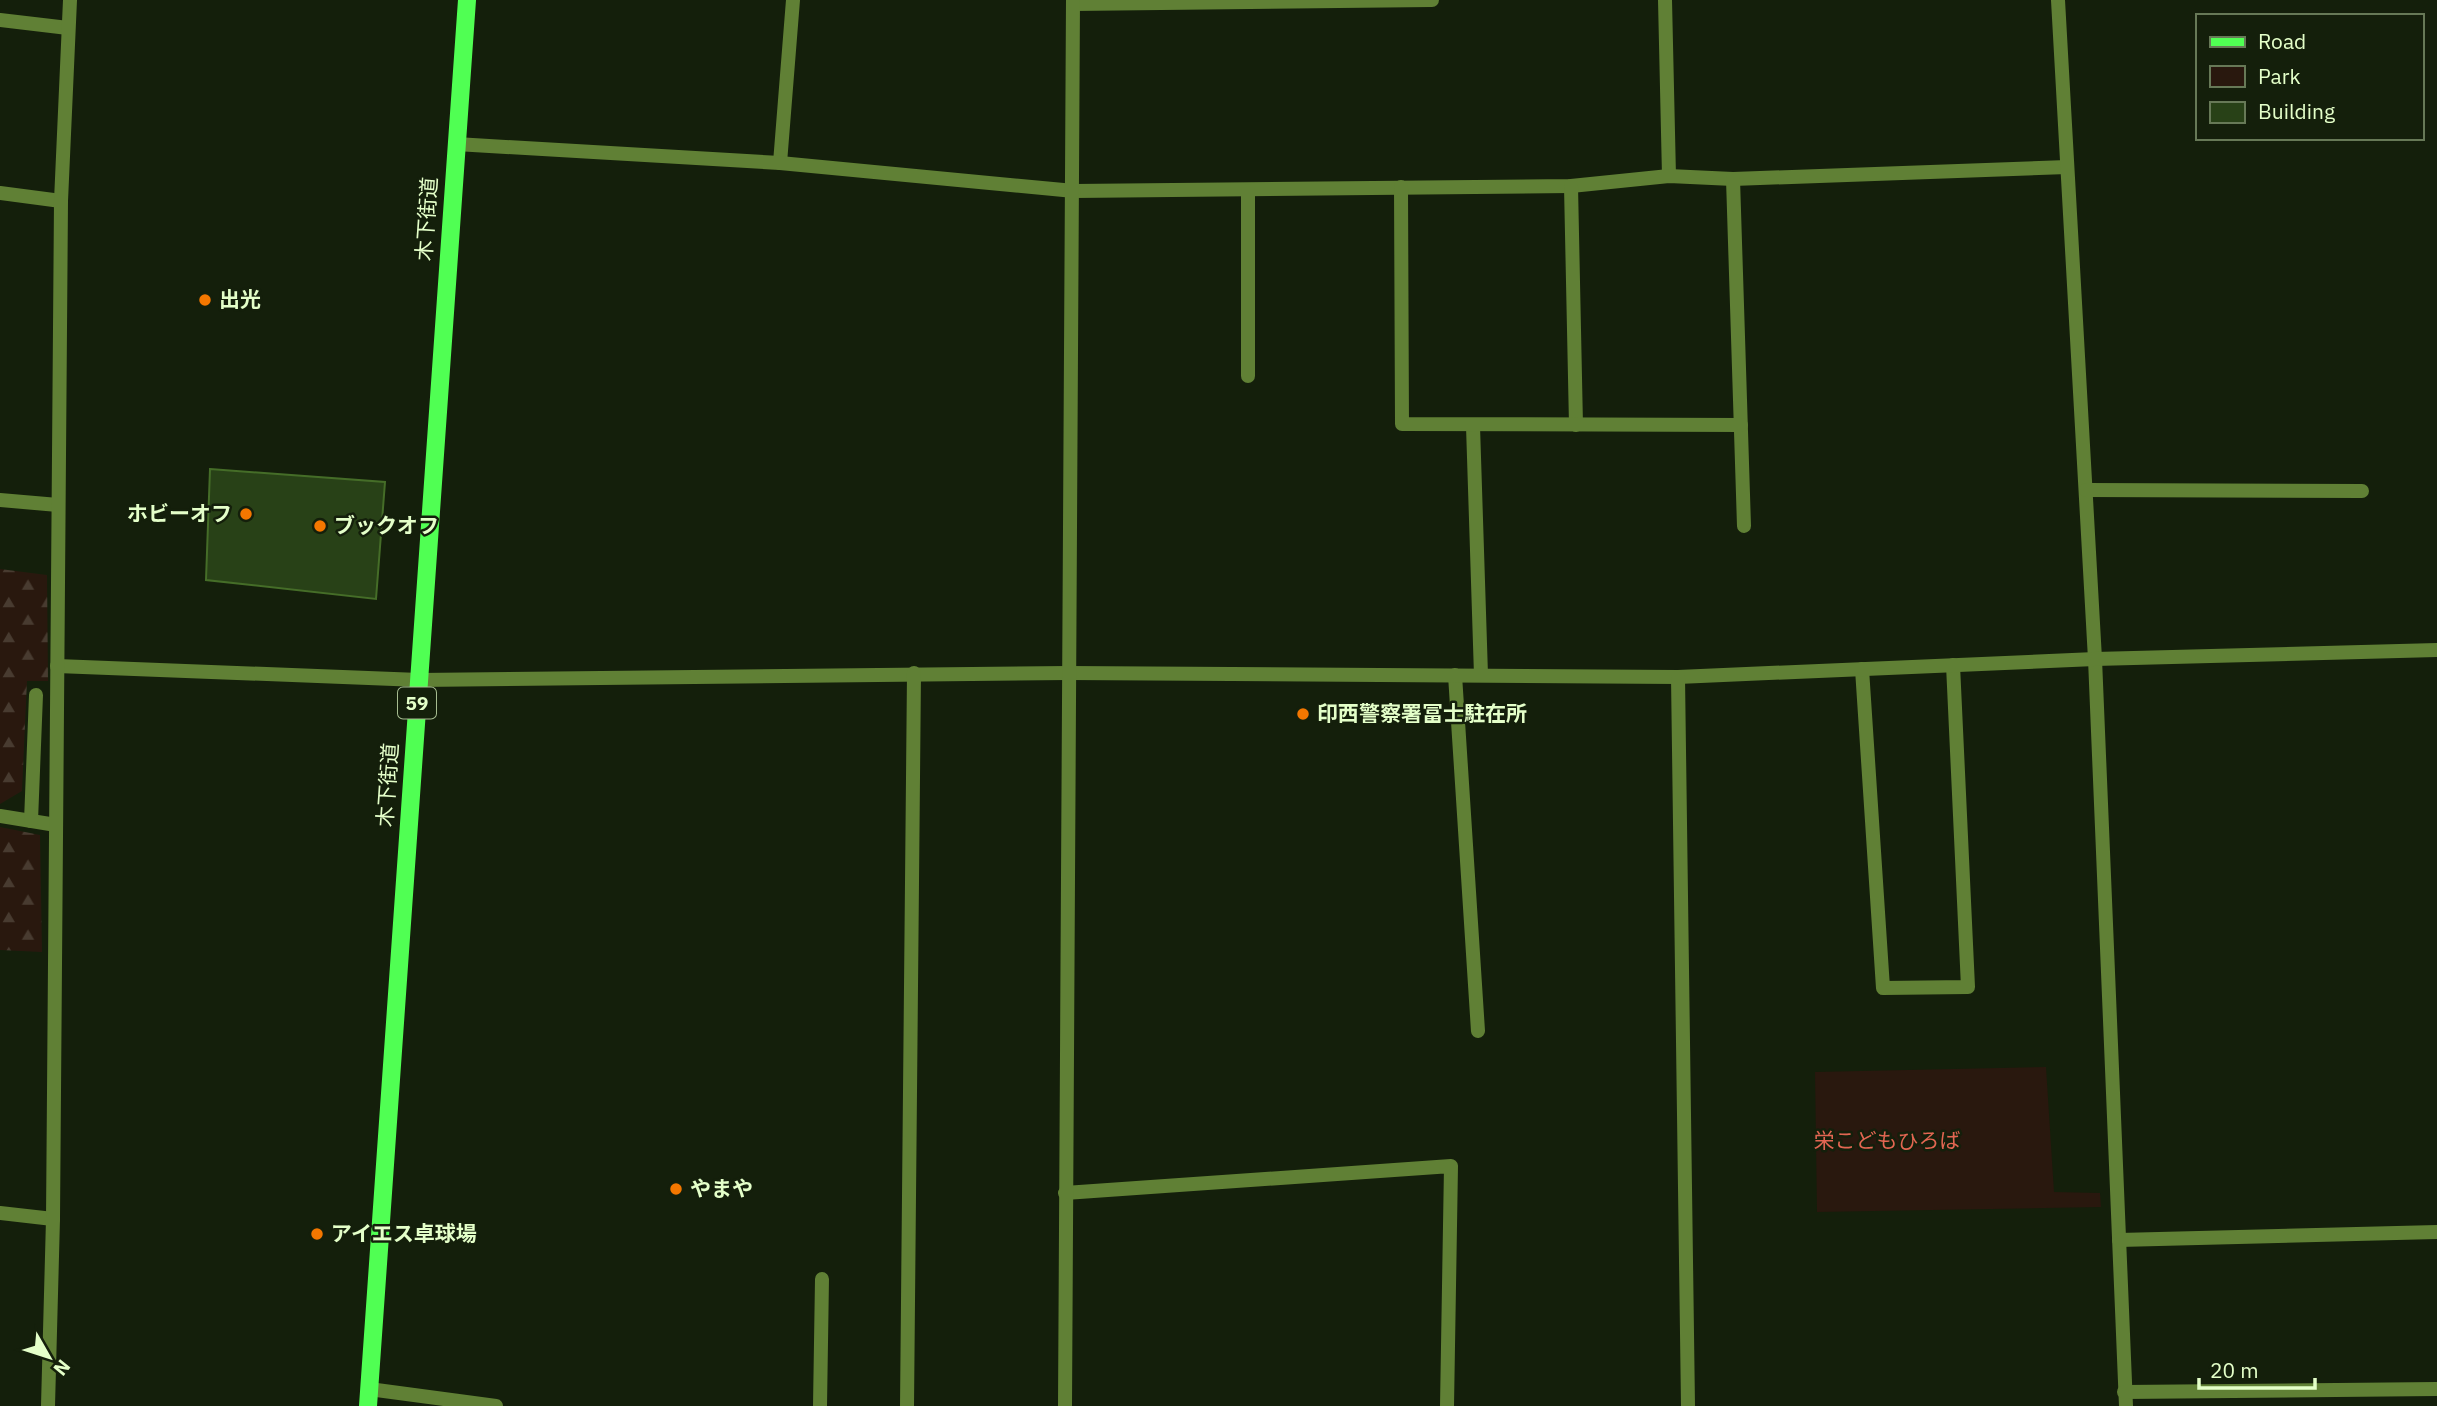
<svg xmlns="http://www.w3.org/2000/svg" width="2437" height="1406" viewBox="0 0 2437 1406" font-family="'IBM Plex Sans','Noto Sans JP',sans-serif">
  <defs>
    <pattern id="forest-firs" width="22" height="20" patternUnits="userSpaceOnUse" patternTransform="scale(1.75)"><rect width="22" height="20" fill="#29180e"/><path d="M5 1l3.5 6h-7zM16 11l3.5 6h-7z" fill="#483b30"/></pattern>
  </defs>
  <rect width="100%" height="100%" fill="#141f0b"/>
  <!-- forest -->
  <g fill="url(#forest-firs)">
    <path d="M 0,569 L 47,575 L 48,681 L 27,681 L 22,791 L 0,804 Z"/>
    <path d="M 0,827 L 40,835 L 42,952 L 0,950 Z"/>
  </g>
  <!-- park -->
  <path fill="#29180e" d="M 2046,1067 L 2054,1192 L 2100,1193 L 2101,1207 L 1817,1212 L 1815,1072 Z"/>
  <!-- building -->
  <path fill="#284117" stroke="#456d28" stroke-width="2" d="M 210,469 L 385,482 L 376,599 L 206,580 Z"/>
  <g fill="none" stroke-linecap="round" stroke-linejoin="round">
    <!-- lane -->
    <g stroke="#608035" stroke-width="14">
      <path d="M 1665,0 L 1669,176"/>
      <path d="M 0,20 L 68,28"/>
      <path d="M 780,163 L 793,0"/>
      <path d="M 1074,191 L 1571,186 L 1669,176 L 1733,179 L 2067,167"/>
      <path d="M 0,193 L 61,201"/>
      <path d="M 1248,376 L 1248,191"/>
      <path d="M 1473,426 L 1481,675"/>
      <path d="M 0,500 L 58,505"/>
      <path d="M 1862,669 L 1883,988 L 1968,987 L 1953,665"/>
      <path d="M 1455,675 L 1478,1031"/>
      <path d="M 0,816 L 56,825"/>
      <path d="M 31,821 L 36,695"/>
      <path d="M 1065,1193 L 1451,1166 L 1447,1406"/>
      <path d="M 820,1406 L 822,1279"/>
    </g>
    <!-- street -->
    <g stroke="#608035" stroke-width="14">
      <path d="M 2058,0 L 2095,659 L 2126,1406"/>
      <path d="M 1073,4 L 1432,0"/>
      <path d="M 456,144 L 780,163 L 1074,191"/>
      <path d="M 1733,179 L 1744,526"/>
      <path d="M 1571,186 L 1576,425"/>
      <path d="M 1401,187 L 1402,424 L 1741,425"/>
      <path d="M 2086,490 L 2362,491"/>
      <path d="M 57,666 L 419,680 L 1068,673 L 1678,677 L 2095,659 L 2437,650"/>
      <path d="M 1678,677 L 1688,1406"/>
      <path d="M 0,1213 L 53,1219"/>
      <path d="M 2119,1240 L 2437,1232"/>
      <path d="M 369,1389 L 496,1406"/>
      <path d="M 2124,1392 L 2437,1389"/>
      <path d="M 48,1406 L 53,1219 L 61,201 L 70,0"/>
      <path d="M 907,1406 L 914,673"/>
      <path d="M 1065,1406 L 1073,0"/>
    </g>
    <!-- primary -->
    <path stroke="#50ff53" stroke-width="18" d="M 368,1406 L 467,0"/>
  </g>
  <!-- markers -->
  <g fill="#f47700" stroke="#141f0b" stroke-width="2.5">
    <circle cx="205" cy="300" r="7"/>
    <circle cx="246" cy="514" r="7"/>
    <circle cx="320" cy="526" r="7"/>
    <circle cx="1303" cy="714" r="7"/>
    <circle cx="676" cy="1189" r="7"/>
    <circle cx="317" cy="1234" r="7"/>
  </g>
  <g text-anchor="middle" stroke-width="5" stroke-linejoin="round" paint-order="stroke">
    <!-- shield labels -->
    <rect fill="#141f0b" stroke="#a6bc90" stroke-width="2" x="398" y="687.5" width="38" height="31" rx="5"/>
    <g font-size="19" font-weight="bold" fill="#e4ffc9">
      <text x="417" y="710">59</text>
    </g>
    <!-- street labels -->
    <g font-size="21" fill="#e4ffc9" stroke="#141f0b">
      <text transform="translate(427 219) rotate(-86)" y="7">木下街道</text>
      <text transform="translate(388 785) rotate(-86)" y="7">木下街道</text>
    </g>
    <!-- poi labels -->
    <g font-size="21" font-weight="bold" fill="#e4ffc9" stroke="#141f0b" text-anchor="start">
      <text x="219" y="307">出光</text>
      <text x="232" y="521" text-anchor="end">ホビーオフ</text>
      <text x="334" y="533">ブックオフ</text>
      <text x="1317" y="721">印西警察署冨士駐在所</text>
      <text x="690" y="1196">やまや</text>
      <text x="331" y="1241">アイエス卓球場</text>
    </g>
    <!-- park labels -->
    <g font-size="21" fill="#e26652" stroke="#141f0b">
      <text x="1887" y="1148">栄こどもひろば</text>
    </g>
  </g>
  <!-- legend -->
  <rect x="2196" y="14" width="228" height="126" fill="#141f0b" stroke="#677957" stroke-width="2"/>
  <rect x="2210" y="37" width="35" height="10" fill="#50ff53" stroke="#677957" stroke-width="2"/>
  <text x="2258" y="49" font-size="21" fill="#e4ffc9">Road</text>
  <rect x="2210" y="66" width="35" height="21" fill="#29180e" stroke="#677957" stroke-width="2"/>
  <text x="2258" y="84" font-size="21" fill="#e4ffc9">Park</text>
  <rect x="2210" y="102" width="35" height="21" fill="#284117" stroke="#677957" stroke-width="2"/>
  <text x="2258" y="119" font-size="21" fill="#e4ffc9">Building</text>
  <!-- north arrow -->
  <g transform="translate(49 1357) rotate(129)" stroke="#141f0b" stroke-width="5" paint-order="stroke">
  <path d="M0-5L12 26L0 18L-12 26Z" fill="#e4ffc9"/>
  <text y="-10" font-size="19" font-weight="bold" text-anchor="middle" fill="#e4ffc9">N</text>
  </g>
  <!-- scale -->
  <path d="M2199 1378v10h116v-10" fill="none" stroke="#e4ffc9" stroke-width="3.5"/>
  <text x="2210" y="1378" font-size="21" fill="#e4ffc9" stroke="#141f0b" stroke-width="5" paint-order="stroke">20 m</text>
</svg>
